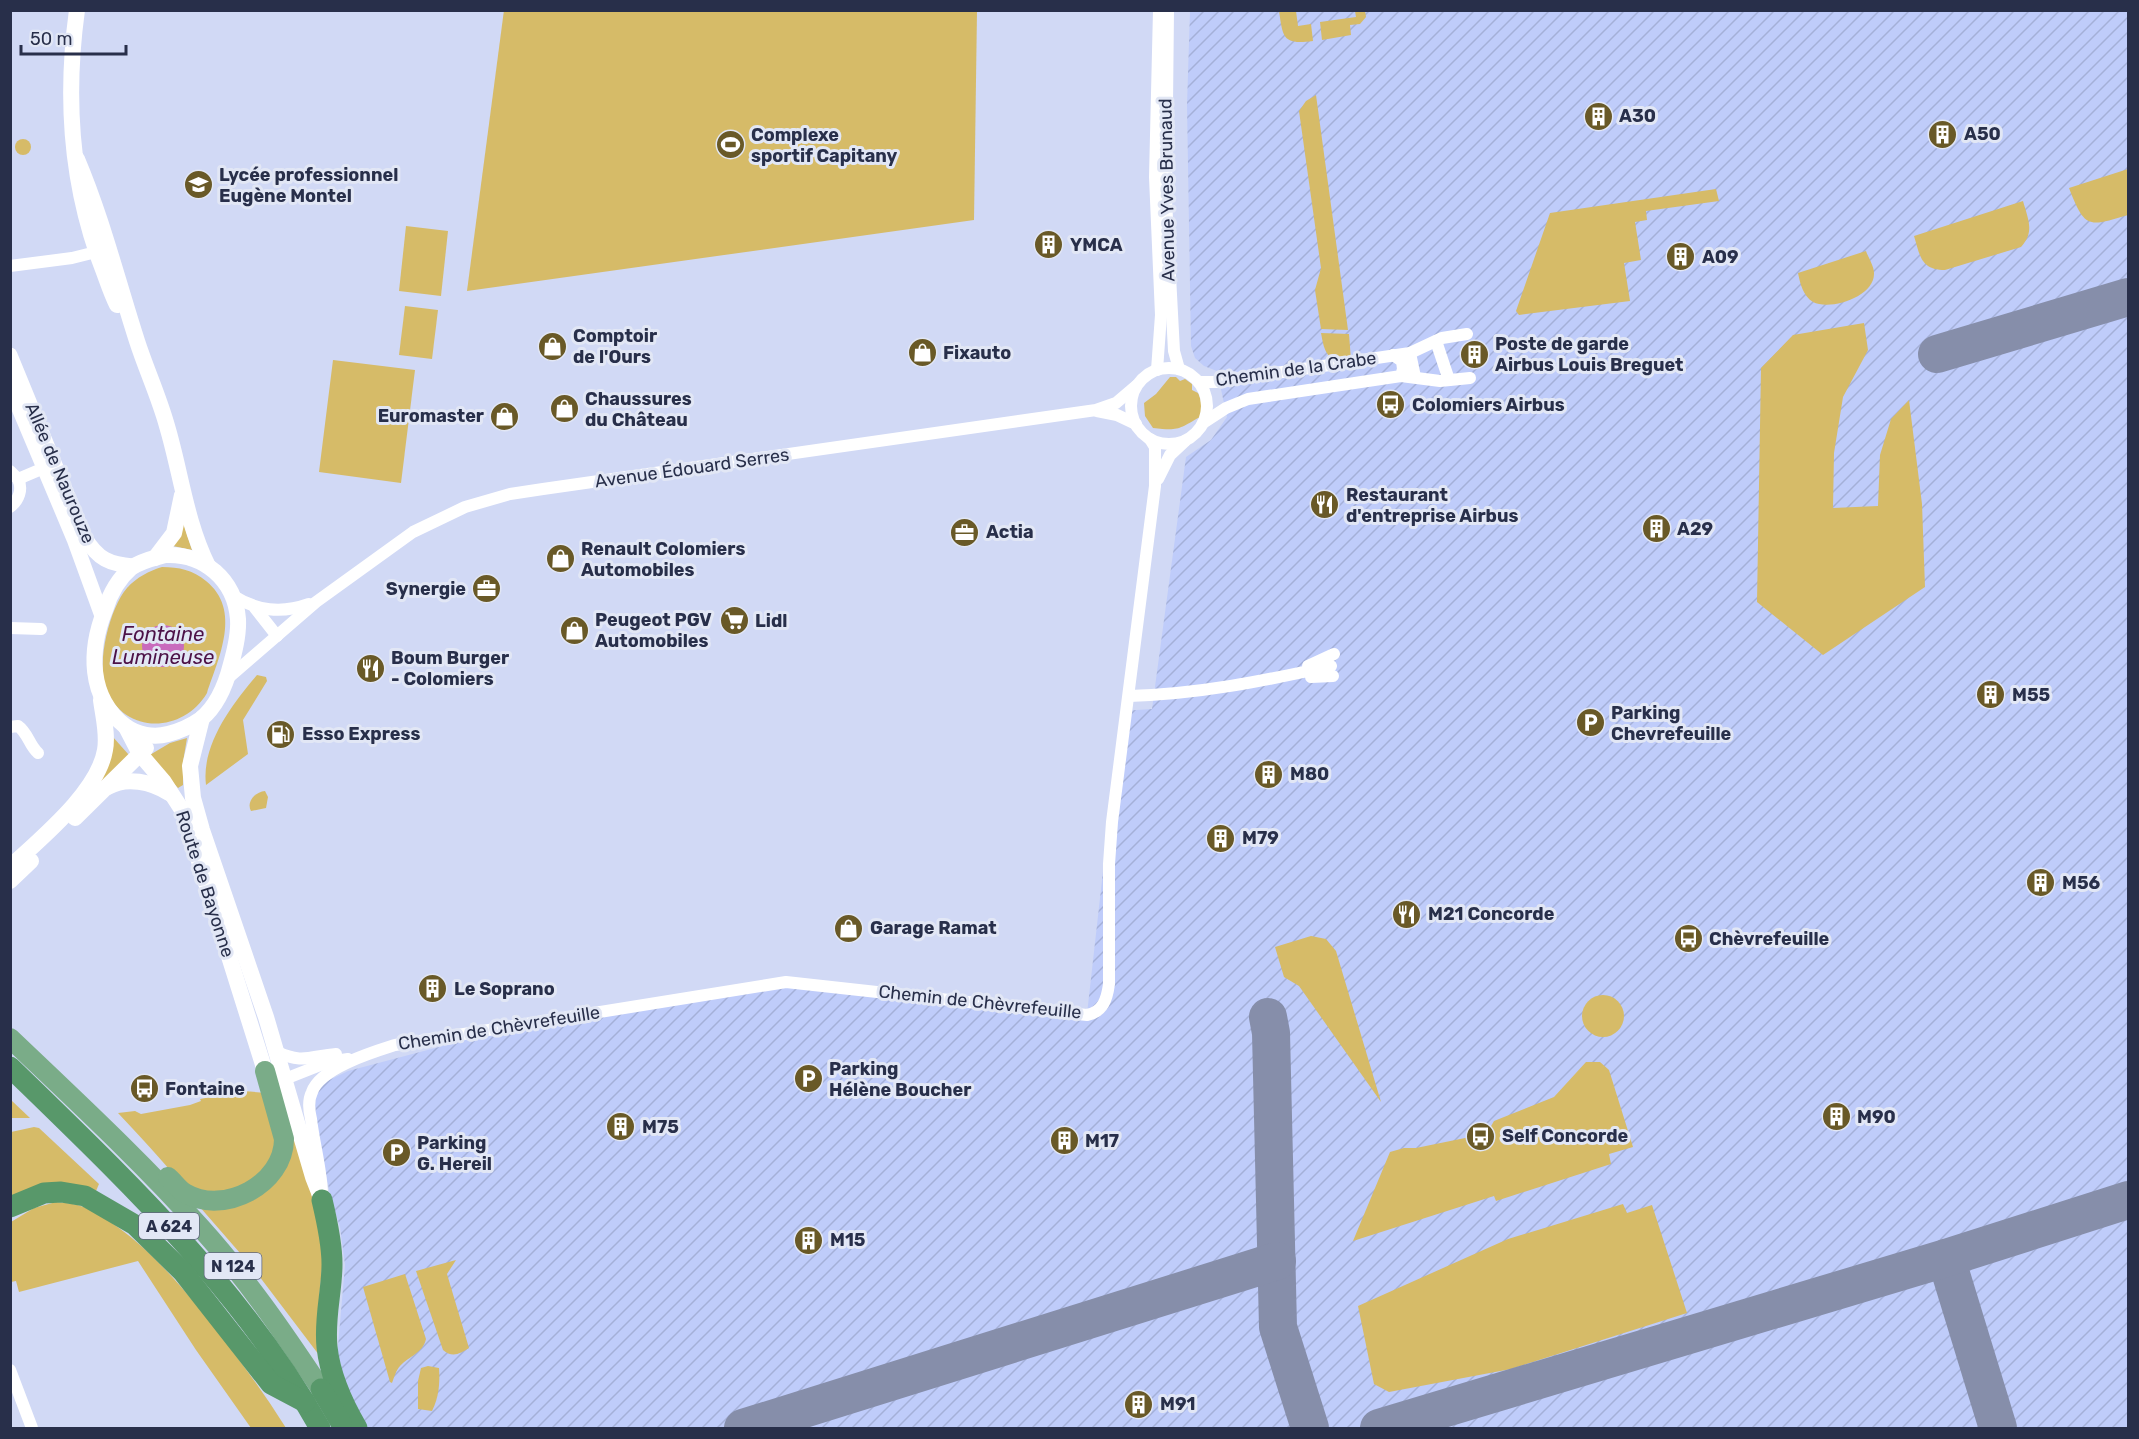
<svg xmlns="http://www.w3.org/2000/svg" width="2139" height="1439" viewBox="0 0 2139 1439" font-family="Rubik,sans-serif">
  <defs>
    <pattern id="industrial-furrows" width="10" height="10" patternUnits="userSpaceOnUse" patternTransform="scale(1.5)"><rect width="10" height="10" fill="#bfccfa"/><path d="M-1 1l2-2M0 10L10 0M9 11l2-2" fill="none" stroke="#a4b0d8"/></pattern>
  </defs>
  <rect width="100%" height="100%" fill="#d1d9f5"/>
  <!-- industrial -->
  <path fill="url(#industrial-furrows)" d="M 1190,11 L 2128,11 L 2128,1428 L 367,1428 L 336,1369 L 345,1265 L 340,1227 L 331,1199 L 315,1121 L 316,1094 L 323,1083 L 348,1071 L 538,1021 L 777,983 L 1087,1014 L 1121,711 L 1152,709 L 1186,457 L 1211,440 L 1227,417 L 1217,371 L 1204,366 L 1195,358 L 1191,346 L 1187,105 Z"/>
  <!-- grass -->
  <g fill="#d6bb68" fill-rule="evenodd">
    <path d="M 504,10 L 977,11 L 974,220 L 467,291 Z"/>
    <path d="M 1279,11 L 1296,11 L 1298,26 L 1311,24 L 1313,41 C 1283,45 1283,38 1279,11 Z"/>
    <path d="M 1355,11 L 1365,11 L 1366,17 L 1360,24 L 1350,25 L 1351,35 L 1322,40 L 1320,22 L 1356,17 Z"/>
    <path d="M 1316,95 L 1348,330 L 1321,329 L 1315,290 L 1321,268 L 1299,111 L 1306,101 Z"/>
    <circle cx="23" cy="147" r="8"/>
    <path d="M 2128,169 L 2128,215 C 2088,227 2085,229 2069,188 Z"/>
    <path d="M 1716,189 L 1719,201 L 1646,211 L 1647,220 L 1635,222 L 1641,260 L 1624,263 L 1630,301 L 1519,315 L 1516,311 L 1550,213 Z"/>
    <path d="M 2023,201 C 2028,219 2035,232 2021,247 L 1945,270 C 1921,270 1920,256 1914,236 Z"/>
    <path d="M 406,226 L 448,231 L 441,296 L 399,291 Z"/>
    <path d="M 1866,251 C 1868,257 1874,266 1874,273 C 1875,297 1830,311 1813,302 C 1803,296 1800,283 1798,273 Z"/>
    <path d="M 405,306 L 438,310 L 432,359 L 399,355 Z"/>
    <path d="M 1864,323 L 1868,350 L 1843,397 L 1834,453 L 1833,508 L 1878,506 L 1880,455 L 1891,419 L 1909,400 L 1922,504 L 1925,587 L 1823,655 L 1757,602 L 1761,368 L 1793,335 Z"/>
    <path d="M 1321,333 L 1349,334 L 1351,360 C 1327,361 1325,355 1321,333 Z"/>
    <path d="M 333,360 L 415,370 L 401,483 L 319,472 Z"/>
    <path d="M 1170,377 L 1176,377 L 1180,381 L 1185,379 L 1192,384 L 1192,390 L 1198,393 C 1202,401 1202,408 1200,417 C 1178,429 1180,431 1153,428 L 1145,416 L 1144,403 L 1156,394 Z"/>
    <path d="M 183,522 L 192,550 L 173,546 Z"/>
    <path d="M 162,567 C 179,567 193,570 206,581 C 242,610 219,657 207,693 C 183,734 123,735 106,688 C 96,663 110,607 127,588 C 137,577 149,571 162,567 ZM 164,625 L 177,630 L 182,655 C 171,672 149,668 143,650 Z"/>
    <path d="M 257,675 L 266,677 L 267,681 L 243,720 L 248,754 L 206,785 C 201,745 232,704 257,675 Z"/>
    <path d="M 112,736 L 129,755 L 101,782 Z"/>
    <path d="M 187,738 L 183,762 L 183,785 L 178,788 L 148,756 L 170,743 Z"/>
    <path d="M 265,791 L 268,797 L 266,808 L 251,811 C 246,802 255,792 265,791 Z"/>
    <path d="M 1311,936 L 1326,939 L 1336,951 L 1381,1102 L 1299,986 L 1284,977 L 1275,947 Z"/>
    <circle cx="1603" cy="1016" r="21"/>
    <path d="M 1586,1062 L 1600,1062 L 1609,1070 L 1633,1147 L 1609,1154 L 1611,1164 L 1496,1201 L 1494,1196 L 1353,1241 L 1390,1152 L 1404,1148 L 1416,1148 L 1470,1137 L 1473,1147 L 1491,1140 L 1490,1128 L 1494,1121 L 1554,1097 Z"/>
    <path d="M 244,1091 L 266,1093 C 272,1110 279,1128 275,1147 C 268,1183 216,1205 185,1184 C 177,1178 169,1169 162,1161 C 148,1145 133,1129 118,1113 L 135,1111 L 141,1114 L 190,1105 L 201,1101 L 200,1099 Z"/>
    <path d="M 11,1100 L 30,1118 L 11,1118 Z"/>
    <path d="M 290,1123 L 309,1183 L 318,1225 L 323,1258 L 319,1299 L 319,1355 L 253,1268 L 199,1206 L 254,1197 Z"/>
    <path d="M 34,1127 L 39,1128 L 99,1184 L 96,1191 L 11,1199 L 11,1132 Z"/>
    <path d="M 56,1202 C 66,1203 79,1204 88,1209 C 131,1231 163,1265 194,1302 C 227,1342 258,1384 286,1428 L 251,1428 L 196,1350 L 138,1261 L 19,1292 L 16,1281 L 11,1282 L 11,1222 L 34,1208 Z"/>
    <path d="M 1623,1204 L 1627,1213 L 1652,1205 L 1687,1313 L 1511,1369 L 1389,1392 L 1374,1384 L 1358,1306 L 1508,1239 Z"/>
    <path d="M 456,1260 L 447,1274 L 469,1348 C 460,1354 452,1358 443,1350 L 416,1271 Z"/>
    <path d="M 405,1274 L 426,1339 C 423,1353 409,1356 400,1366 C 396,1370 394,1378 392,1383 L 390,1382 L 363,1287 Z"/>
    <path d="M 428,1366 L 439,1368 C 440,1383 439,1397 432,1411 L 418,1409 L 418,1381 L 421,1368 Z"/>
  </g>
  <!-- water -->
  <circle fill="#c96bbd" cx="163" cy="646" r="21"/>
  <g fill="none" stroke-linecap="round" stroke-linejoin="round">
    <!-- taxiway -->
    <g stroke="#868eaa" stroke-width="38">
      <path d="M 1937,354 L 2128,297"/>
      <path d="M 1268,1017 L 1271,1033 L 1278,1327 L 1310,1428"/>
      <path d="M 1946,1258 L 1998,1428"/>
      <path d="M 743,1428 L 1277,1261"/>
      <path d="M 1379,1428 L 1946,1258 L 2128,1200"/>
    </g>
    <!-- minor -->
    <g stroke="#fff" stroke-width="12">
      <path d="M 1168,10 L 1166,200 L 1174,351 L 1179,369"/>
      <path d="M 10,266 L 72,258 L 104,250"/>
      <path d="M 1436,341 L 1449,380"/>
      <path d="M 1410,353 L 1415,377"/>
      <circle cx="1169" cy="406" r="38"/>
      <path d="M 1157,370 L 1161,315 L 1155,177 L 1159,10"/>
      <path d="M 1401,376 L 1440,381 L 1470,378"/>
      <path d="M 1199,382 L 1216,382 L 1410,353 L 1442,338 L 1467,334"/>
      <path d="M 1097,411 L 1117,415 L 1136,424"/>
      <path d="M 1203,423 L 1226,408 L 1248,399 L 1401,376 L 1403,369 L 1402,361 L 1393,355"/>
      <path d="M 10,471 L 18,479 L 51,465"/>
      <path d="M 1158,479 L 1170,455 L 1185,441"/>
      <path d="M 10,507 C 19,500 23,489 18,479"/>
      <path d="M 232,595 C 257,611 281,614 309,604"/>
      <path d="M 255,608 L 277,636"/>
      <path d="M 10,628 L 41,629"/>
      <path d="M 1308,666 L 1334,654"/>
      <path d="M 1311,677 L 1333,676"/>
      <path d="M 227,679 L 316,602 L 413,532 L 465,507 L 510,494 L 543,489 L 1096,410 L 1116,403 L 1136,386"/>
      <path d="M 1129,696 C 1198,694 1264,681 1331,666"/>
      <path d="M 10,727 L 18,726 C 28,733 29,745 38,753"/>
      <path d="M 277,1052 C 302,1064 311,1056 336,1054"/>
      <path d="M 278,1074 L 285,1079 L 328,1062 L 348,1059"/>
      <path d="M 322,1193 C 321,1168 314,1144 311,1119 C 309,1111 308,1100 312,1092 C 320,1068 373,1052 395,1045 L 786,982 L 1087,1015 C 1103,1012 1107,999 1109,984 L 1109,864 L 1112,822 L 1155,486 L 1155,447 L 1150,439"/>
      <path d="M 10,1370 L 32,1428"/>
    </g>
    <!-- tertiary -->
    <g stroke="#fff" stroke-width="15">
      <path d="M 10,355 L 85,538 C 98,559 109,564 133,566"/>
      <path d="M 10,387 L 74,539 L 102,616"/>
    </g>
    <!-- secondary -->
    <g stroke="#fff" stroke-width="16">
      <path d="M 77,10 C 65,97 71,185 102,267 C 107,280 111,293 117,305"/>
      <path d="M 77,159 C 102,218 117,279 137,341 C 146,369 159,397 167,426 C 181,473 186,522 208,566"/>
      <path d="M 165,555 C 204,553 235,580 238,619 C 239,635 235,650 231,664 C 226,684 217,706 201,719 C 191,726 180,731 168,734 C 154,738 137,735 125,726 C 88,697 89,650 105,610 C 110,594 118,579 131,568 C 140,561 154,558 165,555 Z"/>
      <path d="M 155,558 L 174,533 L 182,495"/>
      <path d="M 202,718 L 190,766 L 193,798 L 202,830 L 266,1017 L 313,1177 L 322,1200"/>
      <path d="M 126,727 L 140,754 L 164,782 L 184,813 L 265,1071"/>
      <path d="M 108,787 C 126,776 152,782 169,793"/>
      <path d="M 75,818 L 146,748"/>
      <path d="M 10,867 C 41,838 98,792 105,750 C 108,734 103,716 101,700"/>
      <path d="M 10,881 L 31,861"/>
    </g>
    <!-- trunk -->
    <g stroke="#7aac88" stroke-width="20">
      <path d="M 10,1038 C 75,1100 141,1161 201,1228 C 246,1278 284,1333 321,1389"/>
      <path d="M 168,1177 C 174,1182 179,1190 185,1193 C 224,1216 284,1184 284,1139 L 265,1071"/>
    </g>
    <!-- motorway -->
    <g stroke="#58986a" stroke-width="21">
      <path d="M 10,1067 C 125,1179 241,1288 320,1428"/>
      <path d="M 322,1200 C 327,1221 332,1243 332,1264 C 332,1292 324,1317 327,1347 C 330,1375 343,1404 357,1428"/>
      <path d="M 10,1207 L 44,1193 L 61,1192 L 85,1196 L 135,1225 L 183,1272 L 271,1384 L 305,1402"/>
      <path d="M 321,1389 L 341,1423"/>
    </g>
  </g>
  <!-- icons -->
  <defs>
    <symbol id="building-disc" viewBox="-11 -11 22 22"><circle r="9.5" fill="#695927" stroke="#e2e7f5"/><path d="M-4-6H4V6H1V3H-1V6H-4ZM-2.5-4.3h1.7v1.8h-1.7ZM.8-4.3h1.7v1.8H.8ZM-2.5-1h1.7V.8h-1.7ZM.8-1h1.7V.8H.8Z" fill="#fff"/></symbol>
    <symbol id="stadium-disc" viewBox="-11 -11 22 22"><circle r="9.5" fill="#695927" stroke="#e2e7f5"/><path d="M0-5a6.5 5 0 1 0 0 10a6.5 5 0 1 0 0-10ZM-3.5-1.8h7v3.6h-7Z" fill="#fff"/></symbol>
    <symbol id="school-disc" viewBox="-11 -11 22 22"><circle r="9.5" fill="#695927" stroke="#e2e7f5"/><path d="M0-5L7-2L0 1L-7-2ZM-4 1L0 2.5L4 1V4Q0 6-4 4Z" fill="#fff"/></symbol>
    <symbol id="shop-disc" viewBox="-11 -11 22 22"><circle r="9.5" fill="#695927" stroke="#e2e7f5"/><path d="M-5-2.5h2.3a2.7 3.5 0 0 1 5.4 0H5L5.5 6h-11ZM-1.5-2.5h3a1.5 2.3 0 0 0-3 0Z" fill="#fff"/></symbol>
    <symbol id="bus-disc" viewBox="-11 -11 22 22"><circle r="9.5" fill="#695927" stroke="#e2e7f5"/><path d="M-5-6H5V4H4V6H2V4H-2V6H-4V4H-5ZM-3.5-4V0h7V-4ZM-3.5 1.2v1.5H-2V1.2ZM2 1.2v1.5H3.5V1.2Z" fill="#fff"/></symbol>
    <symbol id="restaurant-disc" viewBox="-11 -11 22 22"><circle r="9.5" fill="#695927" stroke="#e2e7f5"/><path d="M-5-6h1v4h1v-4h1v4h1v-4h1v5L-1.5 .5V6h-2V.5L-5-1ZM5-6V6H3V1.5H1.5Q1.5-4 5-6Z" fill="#fff"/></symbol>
    <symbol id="office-disc" viewBox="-11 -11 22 22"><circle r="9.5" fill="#695927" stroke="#e2e7f5"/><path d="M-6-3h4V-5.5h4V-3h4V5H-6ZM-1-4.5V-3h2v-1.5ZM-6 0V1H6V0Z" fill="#fff"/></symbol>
    <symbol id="supermarket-disc" viewBox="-11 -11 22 22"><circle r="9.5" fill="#695927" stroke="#e2e7f5"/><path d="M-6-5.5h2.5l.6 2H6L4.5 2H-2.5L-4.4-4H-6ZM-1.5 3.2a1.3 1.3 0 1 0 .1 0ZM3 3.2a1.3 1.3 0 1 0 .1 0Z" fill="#fff"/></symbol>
    <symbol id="parking-disc" viewBox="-11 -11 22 22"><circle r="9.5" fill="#695927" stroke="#e2e7f5"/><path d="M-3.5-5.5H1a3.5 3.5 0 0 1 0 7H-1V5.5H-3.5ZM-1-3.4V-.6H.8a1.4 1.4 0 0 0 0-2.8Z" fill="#fff"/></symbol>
    <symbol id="fuel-disc" viewBox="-11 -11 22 22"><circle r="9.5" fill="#695927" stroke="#e2e7f5"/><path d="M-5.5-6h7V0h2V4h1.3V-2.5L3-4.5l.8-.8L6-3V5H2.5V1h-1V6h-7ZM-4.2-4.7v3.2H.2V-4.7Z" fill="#fff"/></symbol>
  </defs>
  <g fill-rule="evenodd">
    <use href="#building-disc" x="1582" y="100" width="33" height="33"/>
    <use href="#building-disc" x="1926" y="118" width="33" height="33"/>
    <use href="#stadium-disc" x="714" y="128" width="33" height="33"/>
    <use href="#school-disc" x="182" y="168" width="33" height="33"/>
    <use href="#building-disc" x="1032" y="228" width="33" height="33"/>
    <use href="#building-disc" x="1664" y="240" width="33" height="33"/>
    <use href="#shop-disc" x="536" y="330" width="33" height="33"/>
    <use href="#shop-disc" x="906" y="336" width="33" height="33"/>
    <use href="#building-disc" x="1458" y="338" width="33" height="33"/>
    <use href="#bus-disc" x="1374" y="388" width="33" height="33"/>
    <use href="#shop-disc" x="548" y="392" width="33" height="33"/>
    <use href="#shop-disc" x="488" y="400" width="33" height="33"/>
    <use href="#restaurant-disc" x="1308" y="488" width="33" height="33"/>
    <use href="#building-disc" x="1640" y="512" width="33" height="33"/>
    <use href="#office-disc" x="948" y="516" width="33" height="33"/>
    <use href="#shop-disc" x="544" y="542" width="33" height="33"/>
    <use href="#office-disc" x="470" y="572" width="33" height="33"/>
    <use href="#supermarket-disc" x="718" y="604" width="33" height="33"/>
    <use href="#shop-disc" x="558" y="614" width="33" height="33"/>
    <use href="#restaurant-disc" x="354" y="652" width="33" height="33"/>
    <use href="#building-disc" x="1974" y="678" width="33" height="33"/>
    <use href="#parking-disc" x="1574" y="706" width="33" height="33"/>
    <use href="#fuel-disc" x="264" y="718" width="33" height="33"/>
    <use href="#building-disc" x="1252" y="758" width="33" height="33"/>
    <use href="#building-disc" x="1204" y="822" width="33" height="33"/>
    <use href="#building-disc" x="2024" y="866" width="33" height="33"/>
    <use href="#restaurant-disc" x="1390" y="898" width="33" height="33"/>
    <use href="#shop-disc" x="832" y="912" width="33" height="33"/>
    <use href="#bus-disc" x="1672" y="922" width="33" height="33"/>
    <use href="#building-disc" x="416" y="972" width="33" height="33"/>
    <use href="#parking-disc" x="792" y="1062" width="33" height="33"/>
    <use href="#bus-disc" x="128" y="1072" width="33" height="33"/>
    <use href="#building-disc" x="1820" y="1100" width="33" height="33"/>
    <use href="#building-disc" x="604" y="1110" width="33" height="33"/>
    <use href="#bus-disc" x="1464" y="1120" width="33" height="33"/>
    <use href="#building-disc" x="1048" y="1124" width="33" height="33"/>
    <use href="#parking-disc" x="380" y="1136" width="33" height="33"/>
    <use href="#building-disc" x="792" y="1224" width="33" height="33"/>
    <use href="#building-disc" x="1122" y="1388" width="33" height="33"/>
  </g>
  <g text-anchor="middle" stroke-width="6" stroke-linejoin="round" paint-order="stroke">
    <!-- shield labels -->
    <g fill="#e2e7f5" stroke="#60667d" stroke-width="1.5">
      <rect x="139" y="1213" width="60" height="26" rx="4.5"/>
      <rect x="204.5" y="1253" width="57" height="26" rx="4.5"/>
    </g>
    <g font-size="16" font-weight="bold" fill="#282f4a">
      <text x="169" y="1232">A 624</text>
      <text x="233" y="1272">N 124</text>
    </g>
    <!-- poi labels -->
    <g font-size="18" font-weight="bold" fill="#282f4a" stroke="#e2e7f5" text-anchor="start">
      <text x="1619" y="122">A30</text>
      <text x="1964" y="140">A50</text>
      <text x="751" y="141">Complexe<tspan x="751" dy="21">sportif Capitany</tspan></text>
      <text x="219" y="181">Lycée professionnel<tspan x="219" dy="21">Eugène Montel</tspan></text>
      <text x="1070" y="251">YMCA</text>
      <text x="1702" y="263">A09</text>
      <text x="573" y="342">Comptoir<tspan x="573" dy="21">de l'Ours</tspan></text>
      <text x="1495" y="350">Poste de garde<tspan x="1495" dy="21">Airbus Louis Breguet</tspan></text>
      <text x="943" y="359">Fixauto</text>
      <text x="585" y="405">Chaussures<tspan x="585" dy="21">du Château</tspan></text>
      <text x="1412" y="411">Colomiers Airbus</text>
      <text x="484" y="422" text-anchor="end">Euromaster</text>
      <text x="1346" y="501">Restaurant<tspan x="1346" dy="21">d'entreprise Airbus</tspan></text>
      <text x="1677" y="535">A29</text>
      <text x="986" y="538">Actia</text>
      <text x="581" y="555">Renault Colomiers<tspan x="581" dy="21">Automobiles</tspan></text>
      <text x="466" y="595" text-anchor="end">Synergie</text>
      <text x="595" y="626">Peugeot PGV<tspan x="595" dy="21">Automobiles</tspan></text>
      <text x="755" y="627">Lidl</text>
      <text x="391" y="664">Boum Burger<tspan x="391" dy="21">- Colomiers</tspan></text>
      <text x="2012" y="701">M55</text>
      <text x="1611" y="719">Parking<tspan x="1611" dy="21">Chevrefeuille</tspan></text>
      <text x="302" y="740">Esso Express</text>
      <text x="1290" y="780">M80</text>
      <text x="1242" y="844">M79</text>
      <text x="2062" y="889">M56</text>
      <text x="1428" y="920">M21 Concorde</text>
      <text x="870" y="934">Garage Ramat</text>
      <text x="1709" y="945">Chèvrefeuille</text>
      <text x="454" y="995">Le Soprano</text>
      <text x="829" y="1075">Parking<tspan x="829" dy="21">Hélène Boucher</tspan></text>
      <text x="165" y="1095">Fontaine</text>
      <text x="1857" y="1123">M90</text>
      <text x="642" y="1133">M75</text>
      <text x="1502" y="1142">Self Concorde</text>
      <text x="1085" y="1147">M17</text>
      <text x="417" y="1149">Parking<tspan x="417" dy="21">G. Hereil</tspan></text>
      <text x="830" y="1246">M15</text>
      <text x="1160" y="1410">M91</text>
    </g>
    <!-- street labels -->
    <g font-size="18" fill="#282f4a" stroke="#e2e7f5">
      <text transform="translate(1167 190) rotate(-91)" y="6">Avenue Yves Brunaud</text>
      <text transform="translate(1296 369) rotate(-8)" y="6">Chemin de la Crabe</text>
      <text transform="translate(692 468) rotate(-8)" y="6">Avenue Édouard Serres</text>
      <text transform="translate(60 473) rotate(67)" y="6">Allée de Naurouze</text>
      <text transform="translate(205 884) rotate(72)" y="6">Route de Bayonne</text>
      <text transform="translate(980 1002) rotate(6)" y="6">Chemin de Chèvrefeuille</text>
      <text transform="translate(499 1028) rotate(-9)" y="6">Chemin de Chèvrefeuille</text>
    </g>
    <!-- water labels -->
    <g font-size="20" font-style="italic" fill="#4c1147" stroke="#e2e7f5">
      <text x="163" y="641">Fontaine<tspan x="163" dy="23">Lumineuse</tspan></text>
    </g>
  </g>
  <!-- border -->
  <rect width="2139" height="1439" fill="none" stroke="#282f4a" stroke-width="24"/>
  <!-- scale -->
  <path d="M21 45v9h105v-9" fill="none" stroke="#282f4a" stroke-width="3"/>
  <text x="30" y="45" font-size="18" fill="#282f4a" stroke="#e2e7f5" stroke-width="4.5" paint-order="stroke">50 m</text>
</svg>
